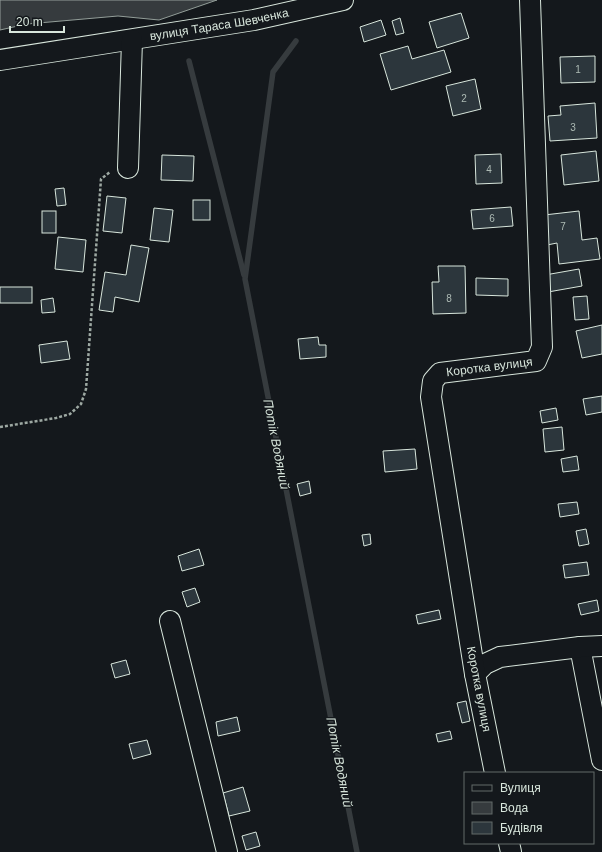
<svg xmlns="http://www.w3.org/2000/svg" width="602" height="852" viewBox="0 0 602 852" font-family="Arial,sans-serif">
  <rect width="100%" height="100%" fill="#14181c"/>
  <!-- water -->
  <path fill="#363b3e" stroke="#939e99" d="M 0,0 L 217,0 L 159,20 L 118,16 L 27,24 L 0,30 Z"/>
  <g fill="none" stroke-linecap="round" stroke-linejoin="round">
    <!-- stream -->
    <g stroke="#363b3e" stroke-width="5.5">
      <path d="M 296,41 L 273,72 L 245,279 L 357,852"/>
      <path d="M 189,61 L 244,275"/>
    </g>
  </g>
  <!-- building -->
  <g fill="#2c363c" stroke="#d8e6dc">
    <path d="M 461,13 L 469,38 L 437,48 L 429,22 Z"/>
    <path d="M 400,18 L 404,33 L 396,35 L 392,21 Z"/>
    <path d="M 381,20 L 386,35 L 364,42 L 360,27 Z"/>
    <path d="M 408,46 L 412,59 L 444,50 L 451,72 L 391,90 L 380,54 Z"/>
    <path d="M 595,56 L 595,82 L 561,83 L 560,57 Z"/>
    <path d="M 475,79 L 481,109 L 453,116 L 446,86 Z"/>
    <path d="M 595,103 L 597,138 L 550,141 L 548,116 L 561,115 L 560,106 Z"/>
    <path d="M 596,151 L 599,181 L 564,185 L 561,155 Z"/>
    <path d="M 501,154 L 502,183 L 476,184 L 475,155 Z"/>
    <path d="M 162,155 L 194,156 L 193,181 L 161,180 Z"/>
    <path d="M 64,188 L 66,205 L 57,206 L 55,189 Z"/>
    <path d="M 107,196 L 126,198 L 122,233 L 103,231 Z"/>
    <rect x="193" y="200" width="17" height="20"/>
    <path d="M 511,207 L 513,226 L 473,229 L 471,210 Z"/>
    <path d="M 154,208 L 173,210 L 169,242 L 150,240 Z"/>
    <rect x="42" y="211" width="14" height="22"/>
    <path d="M 579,211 L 582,240 L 597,238 L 600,259 L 559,264 L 557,243 L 547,245 L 544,215 Z"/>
    <path d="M 58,237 L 86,240 L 83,272 L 55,269 Z"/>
    <path d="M 131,245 L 149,248 L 139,302 L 115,297 L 113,312 L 99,310 L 105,272 L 126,275 Z"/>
    <path d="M 438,266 L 465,266 L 466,313 L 433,314 L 432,282 L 439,282 Z"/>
    <path d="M 579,269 L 582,286 L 548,292 L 545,275 Z"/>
    <path d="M 476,278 L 508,279 L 508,296 L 476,295 Z"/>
    <rect x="0" y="287" width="32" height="16"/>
    <path d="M 587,296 L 589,319 L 575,320 L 573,297 Z"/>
    <path d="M 53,298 L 55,312 L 42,313 L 41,300 Z"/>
    <path d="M 602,325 L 602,354 L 582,358 L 576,331 Z"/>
    <path d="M 318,337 L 319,345 L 326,345 L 326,357 L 300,359 L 298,339 Z"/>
    <path d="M 67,341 L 70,359 L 41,363 L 39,345 Z"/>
    <path d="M 602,396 L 602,412 L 586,415 L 583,399 Z"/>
    <path d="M 556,408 L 558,420 L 542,423 L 540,411 Z"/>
    <path d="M 562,427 L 564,450 L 545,452 L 543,429 Z"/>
    <path d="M 415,449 L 417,469 L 385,472 L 383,451 Z"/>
    <path d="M 577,456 L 579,470 L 563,472 L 561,459 Z"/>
    <path d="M 309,481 L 311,493 L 300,496 L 297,484 Z"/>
    <path d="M 577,502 L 579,514 L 560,517 L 558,504 Z"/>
    <path d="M 586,529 L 589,544 L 579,546 L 576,531 Z"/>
    <path d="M 370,534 L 371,544 L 364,546 L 362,535 Z"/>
    <path d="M 199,549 L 204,565 L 182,571 L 178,556 Z"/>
    <path d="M 587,562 L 589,575 L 565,578 L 563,565 Z"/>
    <path d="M 195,588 L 200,602 L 187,607 L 182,592 Z"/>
    <path d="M 597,600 L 599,611 L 581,615 L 578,604 Z"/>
    <path d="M 439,610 L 441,619 L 418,624 L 416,615 Z"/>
    <path d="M 126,660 L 130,674 L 115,678 L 111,664 Z"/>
    <path d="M 466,701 L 470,721 L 462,723 L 457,703 Z"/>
    <path d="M 237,717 L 240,731 L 218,736 L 216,722 Z"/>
    <path d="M 450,731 L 452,739 L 438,742 L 436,734 Z"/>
    <path d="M 147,740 L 151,754 L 133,759 L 129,744 Z"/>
    <path d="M 243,787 L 250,811 L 229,816 L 223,793 Z"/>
    <path d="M 256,832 L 260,846 L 246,850 L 242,836 Z"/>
  </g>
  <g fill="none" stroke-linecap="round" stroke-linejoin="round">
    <defs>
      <g id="minor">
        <path id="s1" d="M 0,60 L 254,20 L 343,0"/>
        <path d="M 128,168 L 132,40"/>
        <path d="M 170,621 L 227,852"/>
        <path d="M 580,647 L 602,760"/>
        <path d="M 475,674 L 485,664 L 500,657 L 580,647 L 602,646"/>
        <path id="s2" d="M 495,773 L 475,674 L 431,397 L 433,381 L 440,373 L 536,361 L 542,347 L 530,0"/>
        <path d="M 509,843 L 511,852"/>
      </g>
    </defs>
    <!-- minor casing -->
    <use href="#minor" stroke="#d8e6dc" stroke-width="22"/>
    <!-- path -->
    <path stroke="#9da8a2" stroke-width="2.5" stroke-dasharray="3 2" stroke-linecap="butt" d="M 0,427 L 56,418 L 70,414 L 81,404 L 86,389 L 101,179 L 110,172"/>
    <!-- minor -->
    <use href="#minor" stroke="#14181c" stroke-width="20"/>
  </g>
  <g text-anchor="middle" stroke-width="3" stroke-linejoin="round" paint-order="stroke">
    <!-- number labels -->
    <g font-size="10" fill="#adbab4">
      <text x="578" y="73">1</text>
      <text x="464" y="102">2</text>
      <text x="573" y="131">3</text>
      <text x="489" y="173">4</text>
      <text x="492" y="222">6</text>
      <text x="563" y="230">7</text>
      <text x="449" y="302">8</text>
    </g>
    <!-- street labels -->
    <g font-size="12" fill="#d8e6dc" stroke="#14181c">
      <text dy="4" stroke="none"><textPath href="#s1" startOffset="222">вулиця Тараса Шевченка</textPath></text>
      <text dy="4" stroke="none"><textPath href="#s2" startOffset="458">Коротка вулиця</textPath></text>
      <text transform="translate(479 689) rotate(79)" y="4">Коротка вулиця</text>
    </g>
    <!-- water labels -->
    <g font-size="13" font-style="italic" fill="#d8e6dc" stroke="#14181c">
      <text transform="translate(277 444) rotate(79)" y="5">Потік Водяний</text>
      <text transform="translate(340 762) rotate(79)" y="5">Потік Водяний</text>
    </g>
  </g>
  <!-- legend -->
  <rect x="464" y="772" width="130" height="72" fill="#14181c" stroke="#626a69"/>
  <rect x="472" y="785" width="20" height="6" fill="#14181c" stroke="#626a69"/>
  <text x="500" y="792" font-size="12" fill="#d8e6dc">Вулиця</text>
  <rect x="472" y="802" width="20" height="12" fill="#363b3e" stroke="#626a69"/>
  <text x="500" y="812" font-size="12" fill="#d8e6dc">Вода</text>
  <rect x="472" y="822" width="20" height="12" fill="#2c363c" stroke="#626a69"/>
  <text x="500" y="832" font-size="12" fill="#d8e6dc">Будівля</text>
  <!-- scale -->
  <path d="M10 26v6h54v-6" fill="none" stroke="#d8e6dc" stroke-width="2"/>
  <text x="16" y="26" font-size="12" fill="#d8e6dc" stroke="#14181c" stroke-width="3" paint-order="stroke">20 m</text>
</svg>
